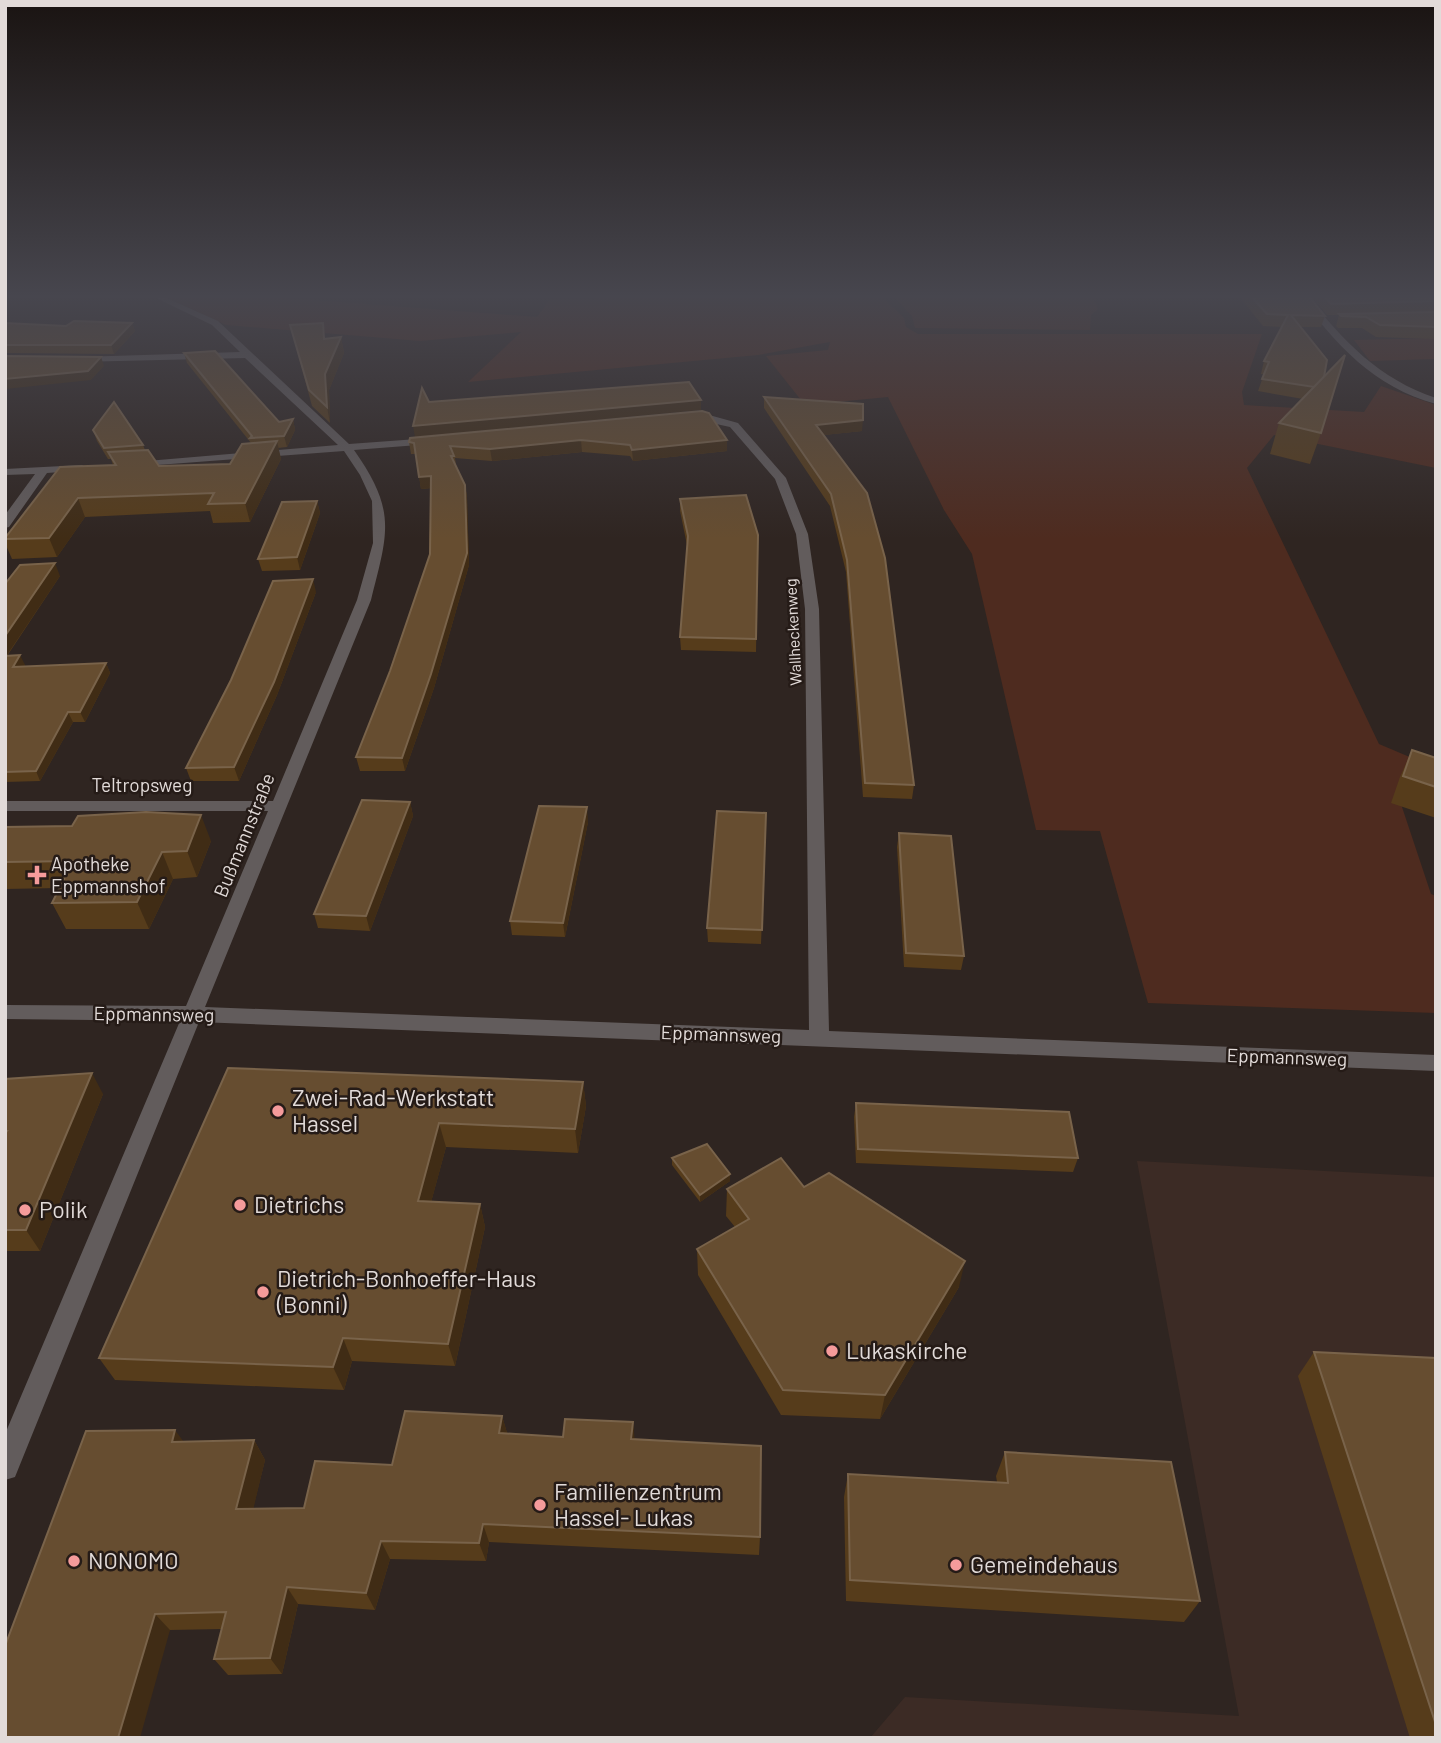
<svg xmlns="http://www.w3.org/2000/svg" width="1441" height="1743" viewBox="0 0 1441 1743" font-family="Barlow,sans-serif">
  <rect width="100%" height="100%" fill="#2f2521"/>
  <!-- built -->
  <path fill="#3c2b25" d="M 1137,1161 L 1436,1177 L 1436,1738 L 870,1738 L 905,1697 L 1239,1716 Z"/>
  <!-- green -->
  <g fill="#4e2b1f">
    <path d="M 162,295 L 248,295 L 537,317 L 550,299 L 595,300 L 598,295 L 880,295 L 904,318 L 906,327 L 918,334 L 1262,334 L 1242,392 L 1244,405 L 1364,412 L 1381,386 L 1436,405 L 1436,468 L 1274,435 L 1247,468 L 1379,744 L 1412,758 L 1399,798 L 1431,894 L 1436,896 L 1436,1013 L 1148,1003 L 1100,831 L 1036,830 L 972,554 L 944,510 L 888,397 L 805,405 L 766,356 L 828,350 L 830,342 L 758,355 L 468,382 L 521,332 L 420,341 L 226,325 Z"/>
    <path d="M 892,295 L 1092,295 L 1098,309 L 1091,315 L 1090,330 L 915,328 L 912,316 Z"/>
    <path d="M 1436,338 L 1436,359 L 1370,361 L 1354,340 Z"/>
  </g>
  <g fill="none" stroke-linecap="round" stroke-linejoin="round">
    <!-- minor -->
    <g fill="#625c5c" fill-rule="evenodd">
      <path d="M 150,295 L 160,295 L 218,321 L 349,444 L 431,438 L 436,441 L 431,444 L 354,450 C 397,511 388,532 371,600 L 205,1007 L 809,1030 L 805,609 L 796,534 L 775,479 L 730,427 L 684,417 L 702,413 L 738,423 L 786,478 L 808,534 L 819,609 L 829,1031 L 1436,1055 L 1436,1071 L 199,1022 L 15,1477 L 5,1480 L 5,1434 L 180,1021 L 5,1019 L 5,1005 L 186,1006 L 268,811 L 5,811 L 5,801 L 273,801 L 357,600 L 373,543 L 372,501 L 360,475 L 344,451 L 131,467 L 131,463 L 135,462 L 338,445 L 245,358 L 76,362 L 76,358 L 79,357 L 240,352 L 212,325 Z"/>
      <path d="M 1299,295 L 1307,295 C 1343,341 1379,379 1436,398 L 1436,404 C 1374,387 1336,345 1299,295 Z"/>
      <path d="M 82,465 L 88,468 L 86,470 L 47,473 L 9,527 L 5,528 L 5,515 L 35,474 L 5,475 L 5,469 Z"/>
    </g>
  </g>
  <!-- wall -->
  <g fill="#563c1b">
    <path d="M 1238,295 L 1308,295 L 1325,316 L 1321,327 L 1300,327 L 1324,377 L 1321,433 L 1310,464 L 1270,454 L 1279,423 L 1303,399 L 1258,391 L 1264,374 L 1261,374 L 1264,361 L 1282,327 L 1263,326 Z"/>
    <path d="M 1310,295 L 1436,295 L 1436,339 L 1376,337 L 1362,328 L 1338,328 L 1336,326 L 1339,315 L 1327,315 Z"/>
    <path d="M 5,323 L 66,326 L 132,323 L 135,331 L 114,354 L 5,353 Z"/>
    <path d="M 290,325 L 326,339 L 341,337 L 344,353 L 329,390 L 330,423 L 312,406 Z"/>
    <path d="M 184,353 L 279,422 L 293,419 L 295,430 L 287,447 L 278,448 L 281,459 L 250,522 L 213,523 L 210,511 L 85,517 L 57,557 L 12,559 L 5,543 L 5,538 L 113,465 L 111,459 L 108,459 L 97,441 L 93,430 L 143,445 L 145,450 L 159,466 L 230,464 L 251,443 L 187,363 Z"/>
    <path d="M 764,397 L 862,431 L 823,435 L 914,785 L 912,799 L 863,797 L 846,572 L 830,506 L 764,408 Z"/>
    <path d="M 727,440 L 727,451 L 633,461 L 630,456 L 582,452 L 492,461 L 455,458 L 456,465 L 465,485 L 467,497 L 469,565 L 434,688 L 405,771 L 360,771 L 356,757 L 390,671 L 430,554 L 431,488 L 421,489 L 416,454 L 411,454 L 409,442 Z"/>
    <path d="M 680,499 L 758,535 L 756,652 L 681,650 L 680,637 L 687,545 L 680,511 Z"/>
    <path d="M 317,501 L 320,513 L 300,570 L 262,571 L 258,559 Z"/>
    <path d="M 60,576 L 7,656 L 25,665 L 23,667 L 106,663 L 110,673 L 85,722 L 73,722 L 40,781 L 5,782 L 5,584 Z"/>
    <path d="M 316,592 L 277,695 L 239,781 L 191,781 L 186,768 Z"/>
    <path d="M 1412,750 L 1436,758 L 1436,818 L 1391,803 L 1400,777 Z"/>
    <path d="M 410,802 L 413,816 L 370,931 L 318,928 L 314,914 Z"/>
    <path d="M 766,813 L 761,944 L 708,942 L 707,928 Z"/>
    <path d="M 588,822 L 565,937 L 512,935 L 510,921 Z"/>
    <path d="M 5,827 L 211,841 L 197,877 L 173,879 L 149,929 L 66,929 L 52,903 L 59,888 L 5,889 Z"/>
    <path d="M 899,833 L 964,956 L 961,970 L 904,967 L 897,847 Z"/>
    <path d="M 228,1068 L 583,1082 L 586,1106 L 578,1153 L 446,1147 L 431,1202 L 480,1204 L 485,1227 L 455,1366 L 352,1361 L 344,1390 L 115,1380 L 99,1358 Z"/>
    <path d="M 5,1079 L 103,1094 L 40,1251 L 5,1251 Z"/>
    <path d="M 856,1103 L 1078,1158 L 1073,1172 L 856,1163 L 854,1117 Z"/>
    <path d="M 672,1158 L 730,1181 L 700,1202 L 672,1165 Z"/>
    <path d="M 804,1187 L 959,1287 L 880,1419 L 781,1415 L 698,1275 L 697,1249 L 735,1227 L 726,1216 L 727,1189 Z"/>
    <path d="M 1314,1352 L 1436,1358 L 1436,1738 L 1410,1738 L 1298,1376 Z"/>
    <path d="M 502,1416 L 507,1433 L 563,1437 L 633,1422 L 634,1439 L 760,1537 L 759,1555 L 489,1542 L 486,1561 L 390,1559 L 375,1610 L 298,1604 L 282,1674 L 228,1675 L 214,1659 L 222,1629 L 170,1630 L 5,1738 L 183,1442 L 254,1440 L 265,1460 L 253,1508 L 304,1508 L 392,1465 Z"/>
    <path d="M 1005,1452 L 1200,1601 L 1184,1622 L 846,1601 L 844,1497 L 848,1474 L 997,1482 L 996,1476 Z"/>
  </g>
  <!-- shaded-wall -->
  <g fill="#402c15">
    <path d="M 132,323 L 135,331 L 114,354 L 111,345 Z"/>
    <path d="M 341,337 L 344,353 L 329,390 L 330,423 L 327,407 L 325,374 Z"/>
    <path d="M 101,357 L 104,366 L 91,380 L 5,389 L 5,379 Z"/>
    <path d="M 701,400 L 701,410 L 415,437 L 413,426 Z"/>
    <path d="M 293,419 L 295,430 L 287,447 L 284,436 Z"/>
    <path d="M 863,420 L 862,431 L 815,436 L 816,425 Z"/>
    <path d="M 581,440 L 582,452 L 492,461 L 490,449 Z"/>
    <path d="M 727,440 L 727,451 L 633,461 L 632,450 Z"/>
    <path d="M 277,441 L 281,459 L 250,522 L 245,503 Z"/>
    <path d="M 431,476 L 433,488 L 421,489 L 419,477 Z"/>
    <path d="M 465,485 L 467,497 L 469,565 L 434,688 L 405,771 L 402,758 Z"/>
    <path d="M 78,498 L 85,517 L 57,557 L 49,538 Z"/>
    <path d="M 317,501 L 320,513 L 300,570 L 297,557 Z"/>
    <path d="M 55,563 L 60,576 L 5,658 L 5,636 Z"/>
    <path d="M 313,579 L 316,592 L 277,695 L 239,781 L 234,767 Z"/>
    <path d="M 20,655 L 25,665 L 17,677 L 13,667 Z"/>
    <path d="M 106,663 L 110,673 L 85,722 L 80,712 Z"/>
    <path d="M 68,712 L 73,722 L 40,781 L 36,771 Z"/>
    <path d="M 410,802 L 413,816 L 370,931 L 366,916 Z"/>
    <path d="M 587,807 L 588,822 L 565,937 L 563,923 Z"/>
    <path d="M 201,815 L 211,841 L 197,877 L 187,851 Z"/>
    <path d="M 162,852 L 173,879 L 149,929 L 137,902 Z"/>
    <path d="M 92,1073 L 103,1094 L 40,1251 L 26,1230 Z"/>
    <path d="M 583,1082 L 586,1106 L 578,1153 L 575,1129 Z"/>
    <path d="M 439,1123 L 446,1147 L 425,1225 L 418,1201 Z"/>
    <path d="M 730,1174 L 730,1181 L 700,1202 L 700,1195 Z"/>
    <path d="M 480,1204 L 485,1227 L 455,1366 L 448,1344 Z"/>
    <path d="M 965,1261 L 959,1287 L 880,1419 L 885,1395 Z"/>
    <path d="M 343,1338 L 352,1361 L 344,1390 L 333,1367 Z"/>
    <path d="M 502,1416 L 508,1436 L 499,1433 Z"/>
    <path d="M 633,1422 L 635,1442 L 631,1439 Z"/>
    <path d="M 175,1430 L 189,1449 L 172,1442 Z"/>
    <path d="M 254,1440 L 265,1460 L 249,1527 L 236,1509 Z"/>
    <path d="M 483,1524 L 489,1542 L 486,1561 L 479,1543 Z"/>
    <path d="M 381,1541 L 390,1559 L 375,1610 L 366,1593 Z"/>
    <path d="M 287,1587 L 298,1604 L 282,1674 L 270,1658 Z"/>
    <path d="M 155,1614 L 170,1630 L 140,1738 L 118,1738 Z"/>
  </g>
  <!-- building -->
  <g fill="#664d30" stroke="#79634a" stroke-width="2">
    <path d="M 1250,295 L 1308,295 L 1325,316 L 1291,315 L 1327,360 L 1324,377 L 1314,387 L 1262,379 L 1269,362 L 1264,361 L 1288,315 L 1267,314 Z"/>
    <path d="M 1323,295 L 1436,295 L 1436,301 L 1331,304 Z"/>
    <path d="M 1436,312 L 1436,327 L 1380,325 L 1366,317 L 1341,316 L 1339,314 Z"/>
    <path d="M 74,321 L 132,323 L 111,345 L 5,345 L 5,323 L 66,326 Z"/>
    <path d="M 323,323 L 324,339 L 341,337 L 325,374 L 327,407 L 309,390 L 290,325 Z"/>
    <path d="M 215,351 L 279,422 L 293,419 L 284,436 L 250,438 L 252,436 L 184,353 Z"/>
    <path d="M 1345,355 L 1321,433 L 1279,423 Z"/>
    <path d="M 5,356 L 101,357 L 88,371 L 5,379 Z"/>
    <path d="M 689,382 L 701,400 L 413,426 L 422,388 L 429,402 Z"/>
    <path d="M 764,397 L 863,404 L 863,420 L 816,425 L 867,493 L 885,558 L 914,785 L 865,783 L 847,560 L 831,494 Z"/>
    <path d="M 114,402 L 143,445 L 104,448 L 93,430 Z"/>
    <path d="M 702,411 L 709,413 L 727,440 L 632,450 L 630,445 L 581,440 L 490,449 L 450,446 L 454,456 L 451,456 L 465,485 L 467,553 L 431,674 L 402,758 L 356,757 L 390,671 L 430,554 L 431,476 L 419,477 L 414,443 L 409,442 L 410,438 Z"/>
    <path d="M 277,441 L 245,503 L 208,504 L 214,493 L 78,498 L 49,538 L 5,539 L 5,538 L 60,467 L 116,465 L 108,452 L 148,450 L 159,466 L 230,464 L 242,444 Z"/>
    <path d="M 746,495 L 758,535 L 756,639 L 680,637 L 688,536 L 680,499 Z"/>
    <path d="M 317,501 L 297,557 L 258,559 L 282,502 Z"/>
    <path d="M 55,563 L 5,636 L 5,584 L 20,565 Z"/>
    <path d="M 313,579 L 274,682 L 234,767 L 186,768 L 231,680 L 273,581 Z"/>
    <path d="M 20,655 L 13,667 L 106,663 L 80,712 L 68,712 L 36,771 L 5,772 L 5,656 Z"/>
    <path d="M 1412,750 L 1436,758 L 1436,787 L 1403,776 Z"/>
    <path d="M 362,800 L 410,802 L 366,916 L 314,914 Z"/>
    <path d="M 539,806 L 587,807 L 563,923 L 510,921 Z"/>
    <path d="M 717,811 L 766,813 L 762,930 L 707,928 Z"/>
    <path d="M 146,812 L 201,815 L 187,851 L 162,852 L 137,902 L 52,903 L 73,861 L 5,862 L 5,827 L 72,826 L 78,816 Z"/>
    <path d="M 899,833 L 951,836 L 964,956 L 906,953 Z"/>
    <path d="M 228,1068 L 583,1082 L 575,1129 L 439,1123 L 418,1201 L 480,1204 L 448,1344 L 343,1338 L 333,1367 L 99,1358 Z"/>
    <path d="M 92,1073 L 26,1230 L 5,1230 L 5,1134 L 7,1131 L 5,1131 L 5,1079 Z"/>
    <path d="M 856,1103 L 1069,1112 L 1078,1158 L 858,1149 Z"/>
    <path d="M 707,1144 L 730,1174 L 700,1195 L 672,1158 Z"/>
    <path d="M 781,1158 L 804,1187 L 829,1173 L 965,1261 L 885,1395 L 783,1390 L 697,1249 L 749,1219 L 727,1189 Z"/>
    <path d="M 1314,1352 L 1436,1358 L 1436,1725 Z"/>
    <path d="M 405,1411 L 502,1416 L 499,1433 L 563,1437 L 565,1419 L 633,1422 L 631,1439 L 761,1446 L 760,1537 L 483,1524 L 479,1543 L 381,1541 L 366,1593 L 287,1587 L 270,1658 L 214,1659 L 226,1612 L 155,1614 L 118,1738 L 5,1738 L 5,1646 L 86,1431 L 175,1430 L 172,1442 L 254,1440 L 236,1509 L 304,1508 L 315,1461 L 392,1465 Z"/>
    <path d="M 1005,1452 L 1171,1462 L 1200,1601 L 850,1580 L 848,1474 L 1008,1483 Z"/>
  </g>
  <!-- sky -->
  <linearGradient id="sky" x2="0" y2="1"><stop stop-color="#1a1412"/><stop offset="0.55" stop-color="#47464e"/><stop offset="1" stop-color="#47464e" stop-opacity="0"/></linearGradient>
  <rect width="1441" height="539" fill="url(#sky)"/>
  <!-- markers -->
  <g fill="#f59b9b" stroke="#251b17" stroke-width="2.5">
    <path d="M33.5 864.5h7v7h7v7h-7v7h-7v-7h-7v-7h7z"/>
    <circle cx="278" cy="1111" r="7"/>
    <circle cx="240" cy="1205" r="7"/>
    <circle cx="25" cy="1210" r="7"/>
    <circle cx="263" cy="1292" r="7"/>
    <circle cx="832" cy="1351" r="7"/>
    <circle cx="540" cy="1505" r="7"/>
    <circle cx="74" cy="1561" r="7"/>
    <circle cx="956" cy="1565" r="7"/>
  </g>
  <g text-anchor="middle" stroke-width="5" stroke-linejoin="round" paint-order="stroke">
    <!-- far-street labels -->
    <g font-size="16" fill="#e2dbd9" stroke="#251b17">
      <text transform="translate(793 632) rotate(-93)" y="6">Wallheckenweg</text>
    </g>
    <!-- street labels -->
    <g font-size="19" fill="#e2dbd9" stroke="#251b17">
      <text x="142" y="792">Teltropsweg</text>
      <text transform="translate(244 835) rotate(-68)" y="7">Bußmannstraße</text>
      <text transform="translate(154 1014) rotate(1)" y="7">Eppmannsweg</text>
      <text transform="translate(721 1034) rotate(2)" y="7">Eppmannsweg</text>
      <text transform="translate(1287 1057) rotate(2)" y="7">Eppmannsweg</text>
    </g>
    <!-- poi labels -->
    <g font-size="19" fill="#e2dbd9" stroke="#251b17" text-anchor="start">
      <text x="51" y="871">Apotheke<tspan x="51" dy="22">Eppmannshof</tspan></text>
    </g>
    <!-- near-poi labels -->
    <g font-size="23" fill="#e2dbd9" stroke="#251b17" text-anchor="start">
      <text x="292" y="1106">Zwei-Rad-Werkstatt<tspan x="292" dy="26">Hassel</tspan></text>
      <text x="254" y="1213">Dietrichs</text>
      <text x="39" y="1218">Polik</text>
      <text x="277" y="1287">Dietrich-Bonhoeffer-Haus<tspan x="277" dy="26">(Bonni)</tspan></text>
      <text x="846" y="1359">Lukaskirche</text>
      <text x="554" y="1500">Familienzentrum<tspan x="554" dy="26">Hassel- Lukas</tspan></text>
      <text x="88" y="1569">NONOMO</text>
      <text x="970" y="1573">Gemeindehaus</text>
    </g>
  </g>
  <!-- border -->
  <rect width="1441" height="1743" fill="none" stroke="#e2dbd9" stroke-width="14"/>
</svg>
